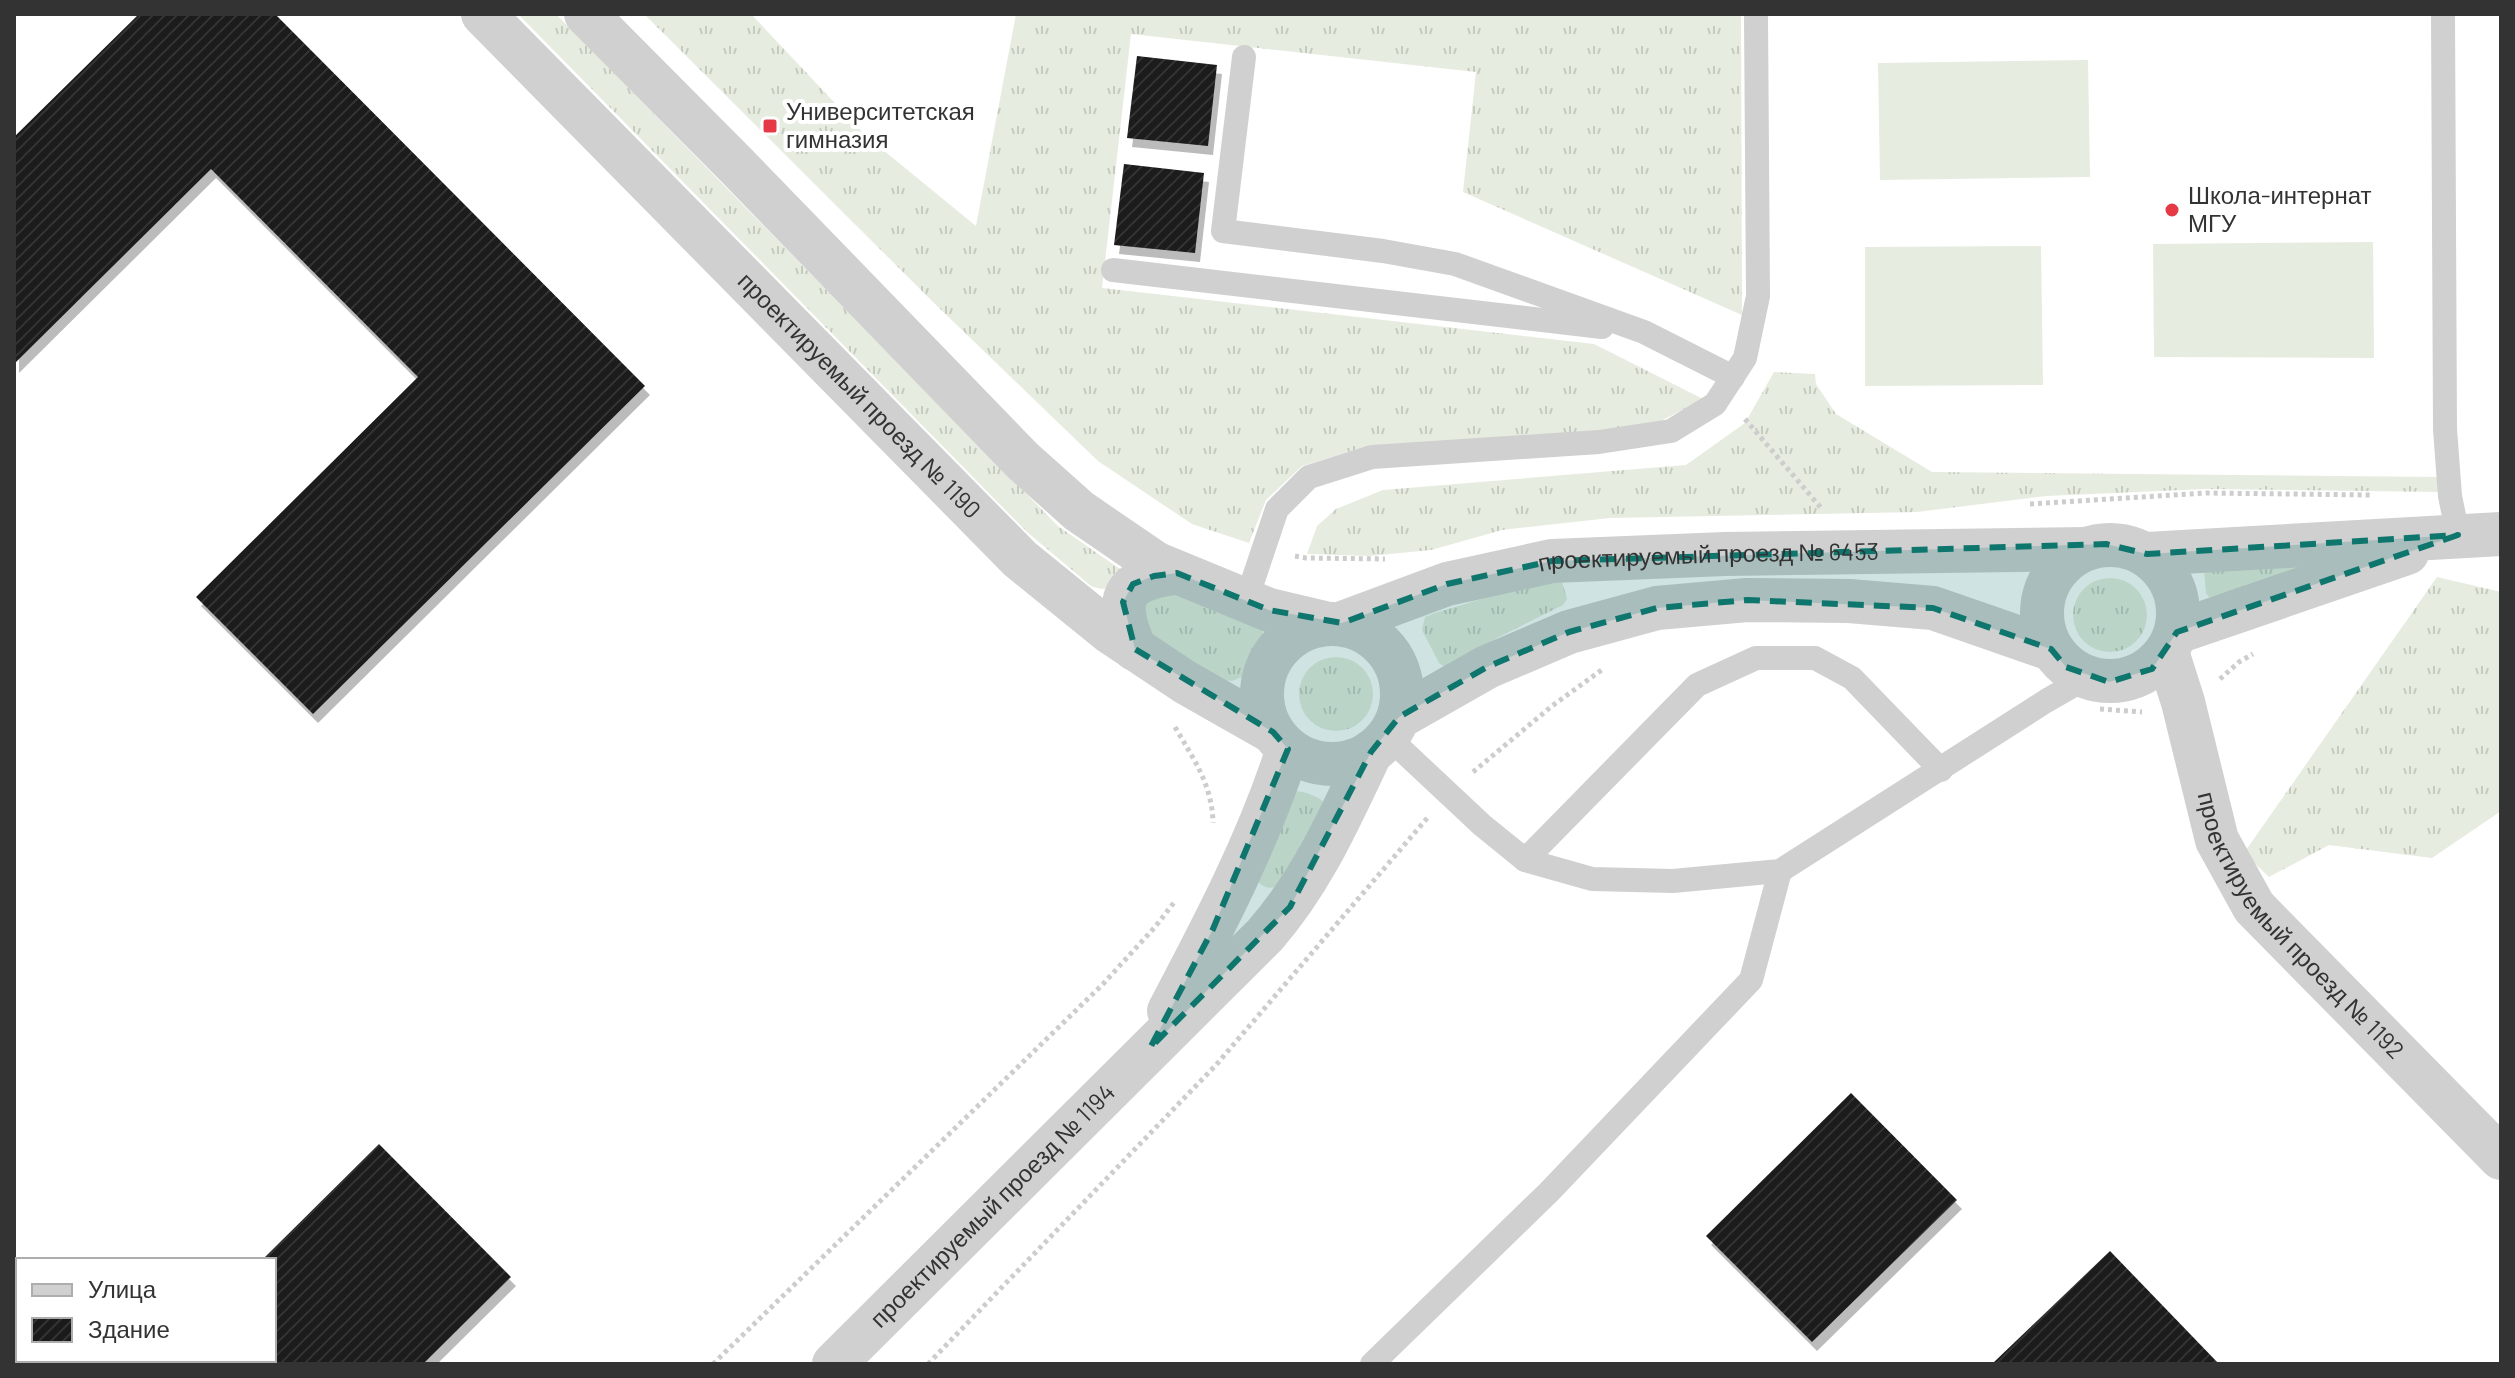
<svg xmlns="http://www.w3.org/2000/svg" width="2515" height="1378" viewBox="0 0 2515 1378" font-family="Barlow,sans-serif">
  <defs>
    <pattern id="grass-tufts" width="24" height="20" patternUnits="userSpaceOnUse" patternTransform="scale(2)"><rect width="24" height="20" fill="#e6ecdf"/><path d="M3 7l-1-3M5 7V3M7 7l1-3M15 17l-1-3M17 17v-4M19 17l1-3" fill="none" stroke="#c6cbc0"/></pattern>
    <pattern id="building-hatch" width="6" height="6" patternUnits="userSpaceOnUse" patternTransform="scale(2)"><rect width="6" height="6" fill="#1a1a1a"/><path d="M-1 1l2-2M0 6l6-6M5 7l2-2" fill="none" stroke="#333"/></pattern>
    <filter id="shadow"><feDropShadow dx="5" dy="9" stdDeviation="0" flood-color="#0004"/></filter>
  </defs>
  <rect width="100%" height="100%" fill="#fff"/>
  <!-- grass -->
  <g fill="url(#grass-tufts)">
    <path d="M 518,14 L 556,14 L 1058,526 L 1120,569 C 1116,587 1110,593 1091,586 L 1027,532 Z"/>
    <path d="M 644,14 L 751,14 L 866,136 L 976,226 L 1016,14 L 1741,14 L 1742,315 L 1463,192 L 1476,72 L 1131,34 L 1102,288 L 1594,344 L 1703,399 L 1661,421 L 1593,432 L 1361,448 L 1302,466 L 1266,500 L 1249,543 L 1192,524 L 1098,461 L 934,303 Z"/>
    <path d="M 1774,372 L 1815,374 L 1816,384 L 1836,414 L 1932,472 L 2440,477 L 2441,492 L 2205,489 L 2046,496 L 1917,512 L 1610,518 L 1502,530 L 1431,550 L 1370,556 L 1307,554 L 1317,526 L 1336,509 L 1383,490 L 1686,465 L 1745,423 Z"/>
    <path d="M 2294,562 L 2308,568 L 2215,598 L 2209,597 L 2206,593 L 2204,571 Z"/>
    <path d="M 2437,577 L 2501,592 L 2501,811 L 2432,858 L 2329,845 L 2269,877 L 2244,853 Z"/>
    <circle cx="2110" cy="615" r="37"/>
    <path d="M 1562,582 L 1567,599 L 1563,605 L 1497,638 L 1458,663 L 1445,667 L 1439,663 L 1422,630 L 1425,617 L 1435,613 L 1528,585 Z"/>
    <path d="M 1164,590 L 1262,624 L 1263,634 L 1242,677 L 1232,681 L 1219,680 L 1145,636 L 1140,603 Z"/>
    <circle cx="1336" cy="694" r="37"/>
    <path d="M 1293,791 C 1305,791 1321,797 1327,806 L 1280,885 C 1270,890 1263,888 1256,880 Z"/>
  </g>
  <!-- garden -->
  <g fill="#e6ecdf">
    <path d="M 2088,60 L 2090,177 L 1880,180 L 1878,63 Z"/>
    <path d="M 2373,242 L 2374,358 L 2154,357 L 2153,244 Z"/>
    <path d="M 2041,246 L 2043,385 L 1865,386 L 1865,247 Z"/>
  </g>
  <!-- building -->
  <g fill="url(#building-hatch)" filter="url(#shadow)">
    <path d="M 139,14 L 275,14 L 645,386 L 313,714 L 196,597 L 418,377 L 211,169 L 14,364 L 14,137 Z"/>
    <path d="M 1137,56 L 1217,65 L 1208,146 L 1127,138 Z"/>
    <path d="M 1124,164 L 1204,173 L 1195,253 L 1114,245 Z"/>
    <path d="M 1851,1093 L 1957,1200 L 1812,1342 L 1706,1236 Z"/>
    <path d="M 379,1144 L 511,1277 L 423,1364 L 157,1364 L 161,1360 L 274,1360 L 274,1260 L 262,1260 Z"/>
    <path d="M 2110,1251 L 2219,1364 L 1992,1364 Z"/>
  </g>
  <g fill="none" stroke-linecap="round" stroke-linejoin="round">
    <!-- path -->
    <g stroke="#cdcdcd" stroke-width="5" stroke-dasharray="4 4" stroke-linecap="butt">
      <path d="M 1745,419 L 1822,509"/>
      <path d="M 2030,504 L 2206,493 L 2372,495"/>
      <path d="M 1295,556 L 1306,558 L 1385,559"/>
      <path d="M 2220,679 L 2239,662 L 2253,654"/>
      <path d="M 2100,709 L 2142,712"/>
      <path d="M 1175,727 C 1194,760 1212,784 1213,823"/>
      <path d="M 1473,772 L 1552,706 L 1603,669"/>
      <path d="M 713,1364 L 1103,984 L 1155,927 L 1176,900"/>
      <path d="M 928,1364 L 1216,1065 L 1429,816"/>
    </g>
    <!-- lane -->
    <g stroke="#d0d0d0" stroke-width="24">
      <path d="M 2443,14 L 2445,429 L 2450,496 L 2458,535"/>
      <path d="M 1244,57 L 1223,231 L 1383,251 L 1455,264 L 1644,332 L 1733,377"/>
      <path d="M 1113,270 L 1602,327"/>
      <path d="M 1246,601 L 1277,509 L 1309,477 L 1372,457 L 1599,442 L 1671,431 L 1715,404 L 1745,358 L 1758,296 L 1756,14"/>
      <path d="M 1388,737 L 1482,825 L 1525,860 L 1592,879 L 1673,881 L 1780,871 L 2046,701 L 2086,678"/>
      <path d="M 1525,860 L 1697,685 L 1756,658 L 1815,658 L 1852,678 L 1941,770"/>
      <path d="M 1372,1364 L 1549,1192 L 1751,980 L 1780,871"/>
    </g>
    <!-- street -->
    <g stroke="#d0d0d0" stroke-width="44">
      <path id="s1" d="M 483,14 L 1020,559 L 1110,632 L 1185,682 L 1273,732"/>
      <path d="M 586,14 L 737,166 L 1023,461 L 1079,511 L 1155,563 L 1269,610 L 1324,623"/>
      <circle cx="2110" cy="613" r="68"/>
      <path d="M 2147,554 L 2501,534"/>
      <path id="s2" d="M 1342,623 L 1447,584 L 1552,561 L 1725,554 L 2086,549"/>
      <circle cx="1332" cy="694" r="70"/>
      <path d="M 2177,632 L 2407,553"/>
      <path d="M 1135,649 C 1113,599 1121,579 1177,573"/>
      <path id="s3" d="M 2167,652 L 2183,702 L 2217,840 L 2254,907 L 2501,1158"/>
      <path d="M 1399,717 L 1487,667 L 1569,632 L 1657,608 L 1747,600 L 1849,601 L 1933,608 L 2051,649"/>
      <path d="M 1169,1011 C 1214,926 1259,840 1288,749"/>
      <path id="s4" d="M 834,1364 L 1265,935 C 1313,880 1340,817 1371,752"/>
    </g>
  </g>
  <!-- marked area -->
  <path fill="#0f766e" fill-opacity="0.2" stroke="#0f766e" stroke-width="6" stroke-dasharray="16 10" stroke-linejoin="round" d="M 2458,535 L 2177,632 L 2152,669 L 2109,682 L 2066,667 L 2051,649 L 1933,608 L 1747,600 L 1657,608 L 1569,632 L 1487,667 L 1399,717 L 1371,752 L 1290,907 L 1150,1048 L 1213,929 L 1288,749 L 1273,732 L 1135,649 L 1123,602 L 1133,584 L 1154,576 L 1177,573 L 1269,610 L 1342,623 L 1447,584 L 1552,561 L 2106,544 L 2147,554 Z"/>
  <!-- markers -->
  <g fill="#e63946" stroke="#fff" stroke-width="3">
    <rect x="762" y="118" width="16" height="16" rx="4"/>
    <circle cx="2172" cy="210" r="8"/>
  </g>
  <g text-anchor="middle" stroke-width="8" stroke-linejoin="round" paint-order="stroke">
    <!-- poi labels -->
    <g font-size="24" fill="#333" stroke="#fff" text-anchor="start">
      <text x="786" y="120">Университетская<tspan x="786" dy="28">гимназия</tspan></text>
      <text x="2188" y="204">Школа-интернат<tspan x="2188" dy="28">МГУ</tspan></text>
    </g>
    <!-- street labels -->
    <g font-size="24" fill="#333" stroke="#fff">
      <text dy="8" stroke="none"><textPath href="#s1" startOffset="536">проектируемый проезд № 1190</textPath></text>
      <text dy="8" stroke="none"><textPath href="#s2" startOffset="376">проектируемый проезд № 6453</textPath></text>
      <text dy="8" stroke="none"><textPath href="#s3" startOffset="312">проектируемый проезд № 1192</textPath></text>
      <text dy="8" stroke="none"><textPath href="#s4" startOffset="224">проектируемый проезд № 1194</textPath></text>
    </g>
  </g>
  <!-- border -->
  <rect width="2515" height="1378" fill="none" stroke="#333333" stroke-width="32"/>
  <!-- legend -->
  <rect x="16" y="1258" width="260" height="104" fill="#ffffff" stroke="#adadad" stroke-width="2"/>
  <rect x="32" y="1284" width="40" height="12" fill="#d0d0d0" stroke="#adadad" stroke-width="2"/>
  <text x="88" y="1298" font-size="24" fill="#333333">Улица</text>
  <rect x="32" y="1318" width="40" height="24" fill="url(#building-hatch)" stroke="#adadad" stroke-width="2"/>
  <text x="88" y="1338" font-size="24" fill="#333333">Здание</text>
</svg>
